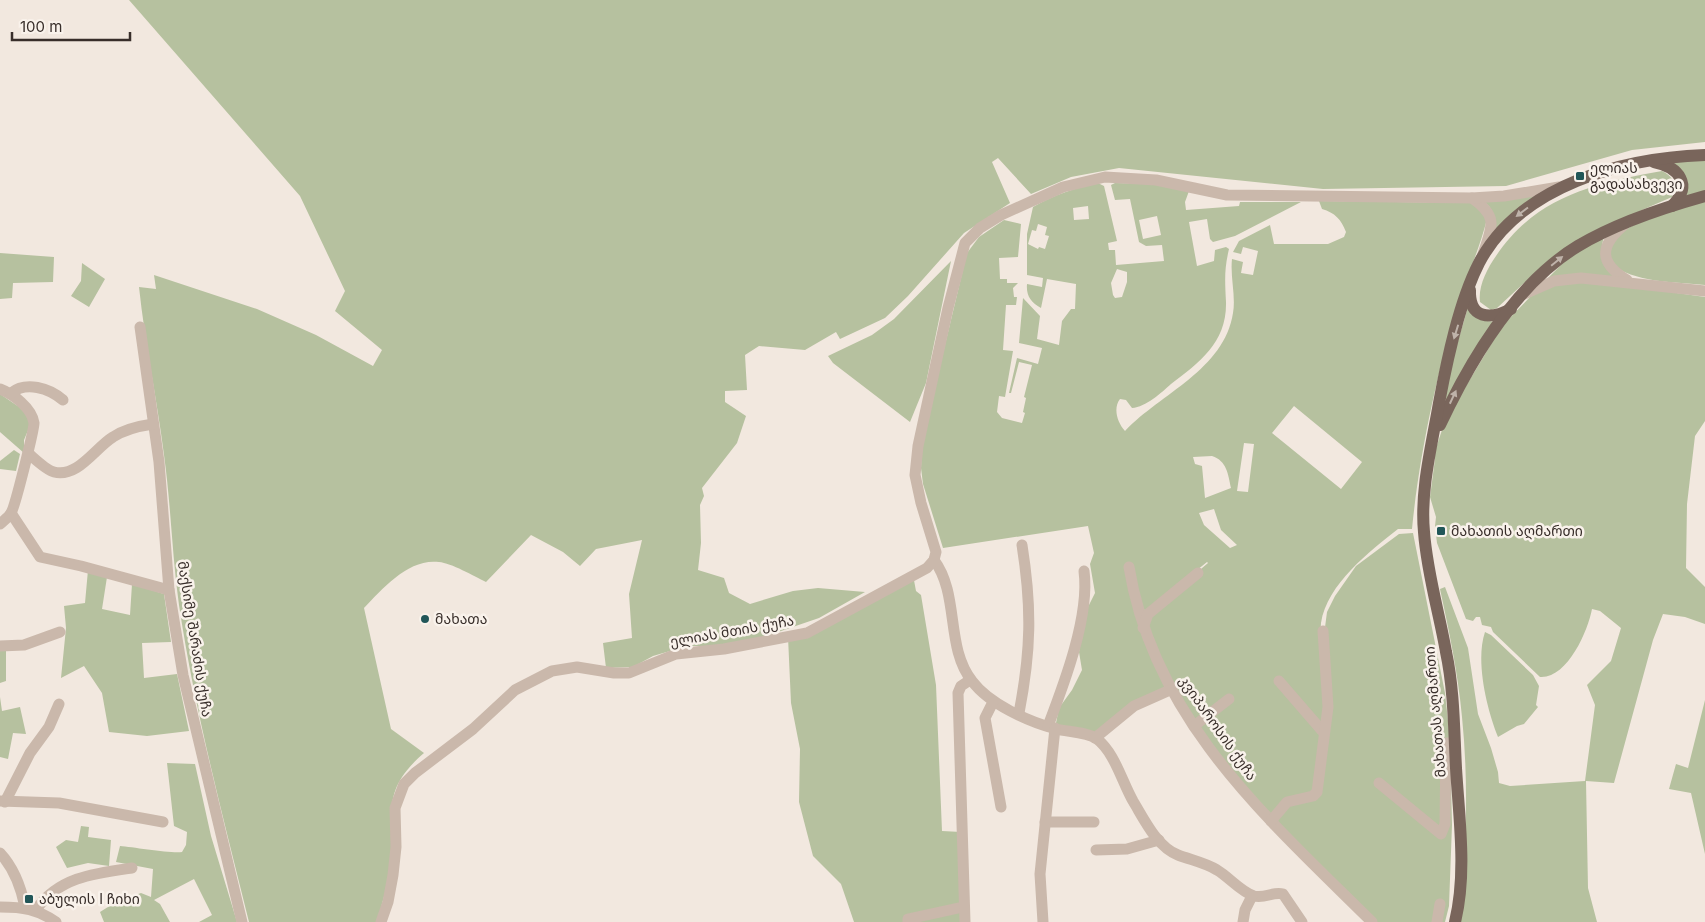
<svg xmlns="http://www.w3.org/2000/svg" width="1705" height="922" viewBox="0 0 1705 922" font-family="Inter,'Noto Sans Georgian',sans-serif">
  <rect width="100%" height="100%" fill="#f2e8df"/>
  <!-- green -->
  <g fill="#b6c19f" fill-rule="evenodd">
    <path d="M 129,0 L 1705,0 L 1705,142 L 1632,150 L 1506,186 L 1323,189 L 1119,168 L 1071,177 L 1031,194 L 998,158 L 992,162 L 1010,203 L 964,233 L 908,296 L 885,318 L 840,339 L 836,332 L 805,350 L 759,346 L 745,355 L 747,390 L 725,391 L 725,402 L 746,416 L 737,443 L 702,488 L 704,496 L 700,505 L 701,543 L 698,570 L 724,578 L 729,593 L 750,604 L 793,591 L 818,588 L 865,592 L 819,618 L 755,640 L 711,646 L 687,646 L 653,656 L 633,667 L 606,668 L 603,643 L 632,638 L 629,594 L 642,540 L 596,549 L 580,566 L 563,552 L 531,535 L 486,582 C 474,576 451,563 439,562 C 409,558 383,588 364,608 L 391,729 L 424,753 C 378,793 396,814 391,865 C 389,884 381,903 378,922 L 249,922 C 223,817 195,712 179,605 C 172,556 171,505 164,455 C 157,399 145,344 139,287 L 156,289 L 154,275 L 257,309 L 316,335 L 373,366 L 382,350 L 335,311 L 345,291 L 300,196 Z"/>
    <path d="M 1705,159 L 1705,191 L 1685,197 L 1685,176 L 1673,162 Z"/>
    <path d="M 1662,171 C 1674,177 1677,185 1672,197 L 1642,210 L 1549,260 L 1497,308 L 1491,310 L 1480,302 C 1478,286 1487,269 1496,256 C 1536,196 1596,183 1662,171 Z"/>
    <path d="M 1098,183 L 1104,186 L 1117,241 L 1108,243 L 1109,250 L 1115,250 L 1116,265 L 1164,261 L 1162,245 L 1146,246 L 1139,242 L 1130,199 L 1115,200 L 1111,185 L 1115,183 L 1156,184 L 1189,191 L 1185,202 L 1186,210 L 1239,206 L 1240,202 L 1301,202 L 1235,236 L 1213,242 L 1210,239 L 1207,219 L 1189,222 L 1197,266 L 1214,261 L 1215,250 L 1226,247 L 1229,249 C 1224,270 1225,281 1226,302 C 1227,342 1200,362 1171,384 C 1161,393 1146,407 1132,408 L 1126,400 L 1120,399 C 1113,408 1117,422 1125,431 C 1161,393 1224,370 1233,313 C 1236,296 1230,277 1232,259 L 1243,262 L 1241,273 L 1253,275 L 1258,251 L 1243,247 L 1241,254 L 1233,252 L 1239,241 L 1270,225 L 1274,244 L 1328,244 L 1344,237 L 1346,232 C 1341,219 1335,213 1322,209 L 1319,201 L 1473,203 L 1487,219 C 1480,247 1468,274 1459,302 C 1437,371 1419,457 1412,529 L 1398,529 C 1370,551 1327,584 1321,623 C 1320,634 1321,646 1321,658 L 1327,612 L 1335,596 L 1356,566 L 1399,534 L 1413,533 L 1445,693 L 1450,739 L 1452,825 L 1449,906 L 1445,922 L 1372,922 L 1256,805 L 1170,690 L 1134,706 L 1095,738 L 1055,728 L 1059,708 L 1072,690 L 1082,670 L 1079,652 L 1086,611 L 1095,593 L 1090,564 L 1094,553 L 1088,526 L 943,548 L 923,484 L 921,468 L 922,441 L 967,253 L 979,237 L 1004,220 L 1021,224 L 1018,257 L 999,258 L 1000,279 L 1007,279 L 1007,283 L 1018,283 L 1013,288 L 1014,297 L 1017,297 L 1016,305 L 1006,305 L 1003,350 L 1013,351 L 1005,397 L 999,396 L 997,412 L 1002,418 L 1022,423 L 1025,413 L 1023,412 L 1026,398 L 1024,397 L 1032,365 L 1019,362 L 1011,393 L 1009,393 L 1017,358 L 1038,364 L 1042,348 L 1019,343 L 1023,298 L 1040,316 L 1037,339 L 1059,345 L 1062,321 L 1071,309 L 1075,309 L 1076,284 L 1047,279 L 1041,308 C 1031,302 1026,296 1027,284 L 1042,287 L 1043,278 L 1027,275 L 1027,234 L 1033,207 C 1054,195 1074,188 1098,183 ZM 1088,206 L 1089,219 L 1074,220 L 1073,208 ZM 1157,216 L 1161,235 L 1143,239 L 1139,220 ZM 1038,224 L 1047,227 L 1045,235 L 1049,236 L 1045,249 L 1039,247 L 1038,249 L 1028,244 L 1032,230 L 1036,231 ZM 1117,269 L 1127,272 L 1127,282 L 1122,297 L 1115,298 L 1113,295 L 1111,283 ZM 1294,406 L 1362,462 L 1341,489 L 1272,433 ZM 1244,443 L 1254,444 L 1248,492 L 1237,491 ZM 1212,456 C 1227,461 1228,474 1231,488 L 1205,498 L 1202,466 L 1195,464 L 1193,457 ZM 1214,509 L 1221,530 L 1237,545 L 1230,548 L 1204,525 L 1199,513 ZM 1207,562 L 1208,563 L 1148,614 L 1135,603 L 1146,611 Z"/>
    <path d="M 1552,191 L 1491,239 C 1494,222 1498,210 1481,200 Z"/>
    <path d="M 1705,200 L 1705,285 C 1677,282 1632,283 1611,263 L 1610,242 C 1630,220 1677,210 1705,200 Z"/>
    <path d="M 1604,236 C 1598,261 1602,264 1621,280 L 1545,281 L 1569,257 Z"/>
    <path d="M 0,253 L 54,257 L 53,282 L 13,283 L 12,298 L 0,299 Z"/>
    <path d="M 951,261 L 926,383 L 910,422 L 833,363 L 828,356 L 872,335 L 894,319 Z"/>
    <path d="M 82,263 L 105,279 L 89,307 L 71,296 L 81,281 Z"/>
    <path d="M 1555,282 L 1613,284 L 1705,297 L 1705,421 L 1695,436 L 1687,504 L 1686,568 L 1705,587 L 1705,624 L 1685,617 L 1663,614 L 1653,640 L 1614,783 L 1586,781 L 1588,888 L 1597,922 L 1460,922 C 1466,854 1469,785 1462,717 C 1458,673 1449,631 1440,589 L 1445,587 L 1468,648 L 1478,714 L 1491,748 L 1498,772 L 1499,783 L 1510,786 L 1585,781 L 1595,705 L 1587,685 L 1611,661 L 1621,628 L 1600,611 L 1592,609 C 1588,631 1567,679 1540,677 L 1493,632 L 1491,627 L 1482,625 L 1480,617 L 1476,617 L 1473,621 L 1466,619 L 1437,543 L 1435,526 L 1436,517 L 1430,497 L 1435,459 L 1433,457 L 1445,421 L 1502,326 L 1530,297 Z"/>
    <path d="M 1468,307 C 1477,315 1484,324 1497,321 L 1442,409 L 1449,372 Z"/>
    <path d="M 0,394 L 25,411 L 31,423 L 24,440 L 24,453 L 0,432 Z"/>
    <path d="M 14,450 L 20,454 L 16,471 L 0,469 L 0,461 Z"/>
    <path d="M 88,570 L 107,577 L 102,609 L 130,615 L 132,584 L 164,594 L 171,642 L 142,643 L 144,678 L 177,674 L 189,731 L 147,736 L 109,732 L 102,693 L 84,666 L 61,678 L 66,628 L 64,606 L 85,603 Z"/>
    <path d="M 913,575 L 916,591 L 921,595 L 936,685 L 942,831 L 961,832 L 965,922 L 854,922 L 841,884 L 813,856 L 799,802 L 800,749 L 791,703 L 788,637 Z"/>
    <path d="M 1485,632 L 1491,635 L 1533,675 L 1539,686 L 1536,705 L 1538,707 L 1524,724 L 1517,726 L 1498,737 C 1487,710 1475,661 1485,632 Z"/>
    <path d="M 0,648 L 6,648 L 6,681 L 0,683 Z"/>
    <path d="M 0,697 L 2,711 L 20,707 L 26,734 L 13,733 L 8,759 L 0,757 Z"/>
    <path d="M 1705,700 L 1705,854 L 1691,793 L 1669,789 L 1676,764 L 1688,768 Z"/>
    <path d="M 167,763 L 195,764 L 211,836 L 237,922 L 199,922 L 212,915 L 194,879 L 154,900 L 160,904 L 170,922 L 104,922 L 100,912 L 116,902 L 141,893 L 151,897 L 153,869 L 116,862 L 120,846 C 133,847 173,854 182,852 L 186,845 L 187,832 L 174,826 Z"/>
    <path d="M 81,826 L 89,827 L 88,837 L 111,840 L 109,866 L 88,863 L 67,868 L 56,847 L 66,840 L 78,842 Z"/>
  </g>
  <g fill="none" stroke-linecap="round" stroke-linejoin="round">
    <!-- minor -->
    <g stroke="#cab8ab" stroke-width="11">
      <path d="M 1472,198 C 1499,217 1492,226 1483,254"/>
      <path d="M 1624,225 C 1599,246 1599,263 1627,280"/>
      <path d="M 1522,295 L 1554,281 L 1581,278 L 1705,291"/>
      <path d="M 140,327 L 159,462 L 169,590 L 183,675 L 242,922"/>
      <path d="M 0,389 C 13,394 32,408 34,423 C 34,430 15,507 11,513 C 9,517 3,521 0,524"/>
      <path d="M 11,393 C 26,381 49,388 63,400"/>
      <path d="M 28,453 C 35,459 46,470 54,472 C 78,478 95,448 113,437 C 125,429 139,426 153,424"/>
      <path d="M 11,513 L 40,557 L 81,566 L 169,590"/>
      <path d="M 934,560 C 960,595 945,647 972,681 C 989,704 1029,722 1056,729 C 1068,732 1087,732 1097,739 C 1115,753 1122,782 1133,801 C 1144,819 1157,847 1178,855 C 1191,860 1206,863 1217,870 C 1229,877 1241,892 1254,896 C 1265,899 1273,891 1283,894 L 1302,922"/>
      <path d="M 1129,567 C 1154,720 1267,818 1372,922"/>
      <path d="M 1143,628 L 1148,614 L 1198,573"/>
      <path d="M 0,646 L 24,645 L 60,632"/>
      <path d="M 1279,681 L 1324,733"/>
      <path d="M 993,702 L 985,718 L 1001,807"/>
      <path d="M 1019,713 C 1031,651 1032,608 1022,545"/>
      <path d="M 1048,726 C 1064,684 1090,616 1084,571"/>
      <path d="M 1194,726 L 1229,699"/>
      <path d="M 1095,738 L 1134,706 L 1170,690"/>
      <path d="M 1379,783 L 1441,834 L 1445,824 L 1446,743 L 1455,743"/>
      <path d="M 0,801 L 59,803 L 163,822"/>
      <path d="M 5,802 L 30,753 L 49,727 L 59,704"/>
      <path d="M 1271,821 L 1287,802 L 1313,796 L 1317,792 L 1328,707 L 1323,631"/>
      <path d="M 1045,822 L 1094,822"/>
      <path d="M 1096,850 L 1127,849 L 1159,840"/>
      <path d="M 0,853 C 14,868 21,887 25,907"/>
      <path d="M 0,907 C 23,907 37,909 56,922"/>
      <path d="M 36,910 C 58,877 96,873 132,868"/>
      <path d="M 381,922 L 388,902 L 393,875 L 396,847 L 395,808 L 404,784 L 415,773 L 473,729 L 515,690 L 552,671 L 577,667 L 614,673 L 629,673 L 676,654 L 724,649 L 807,633 L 927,568 L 934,560 L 936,552 L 921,503 L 915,475 L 918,446 L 948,308 L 965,243 L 980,228 L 1001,215 L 1063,187 L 1105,177 L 1156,180 L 1227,195 L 1472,198 L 1504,196 L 1559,187"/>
      <path d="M 908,922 L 908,919 L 963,907"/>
      <path d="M 965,922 L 958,693 L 961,686 L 970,680"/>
      <path d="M 1043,922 L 1040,874 L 1055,728"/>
      <path d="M 1243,922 L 1245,910 L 1252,896"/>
      <path d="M 1437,922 L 1440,904"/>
    </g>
    <!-- major -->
    <g stroke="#79655b" stroke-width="12">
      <path d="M 1654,162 C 1679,167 1693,185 1672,206"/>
      <path d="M 1470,290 C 1469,319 1490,320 1511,309"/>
      <path d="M 1440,425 C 1470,361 1515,284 1578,246 C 1616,223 1662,208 1705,196"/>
      <path d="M 1455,922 C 1467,873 1459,818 1456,768 C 1454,730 1454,689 1446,652 C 1439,612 1427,573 1424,532 C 1420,490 1432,444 1439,403 C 1447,360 1459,302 1479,263 C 1520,185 1623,158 1705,155"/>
    </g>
  </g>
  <!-- one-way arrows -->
  <defs><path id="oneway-solid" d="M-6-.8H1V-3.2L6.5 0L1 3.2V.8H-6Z" transform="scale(1.25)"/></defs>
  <g fill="#bfb3aa">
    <use href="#oneway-solid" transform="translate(1522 212) rotate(143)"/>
    <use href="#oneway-solid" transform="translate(1557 261) rotate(-39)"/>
    <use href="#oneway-solid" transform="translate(1456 332) rotate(107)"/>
    <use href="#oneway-solid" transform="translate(1453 397) rotate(-65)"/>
  </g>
  <!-- markers -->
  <g fill="#215658" stroke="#f9f2eb" stroke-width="2">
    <rect x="1575" y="171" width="10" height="10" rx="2.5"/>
    <rect x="1436" y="526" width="10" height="10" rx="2.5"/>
    <circle cx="425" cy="619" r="5"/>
    <rect x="24" y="894" width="10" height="10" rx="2.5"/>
  </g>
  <g text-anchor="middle" stroke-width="5" stroke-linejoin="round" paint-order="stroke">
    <!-- poi labels -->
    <g font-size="14" fill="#382e2a" stroke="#f9f2eb" text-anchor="start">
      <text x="1590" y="173">ელიას<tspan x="1590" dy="16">გადასახვევი</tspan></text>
      <text x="1451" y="536">მახათის აღმართი</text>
      <text x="435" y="624">მახათა</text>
      <text x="39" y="904">აბულის I ჩიხი</text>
    </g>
    <!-- street labels -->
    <g font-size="14" fill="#382e2a" stroke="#f9f2eb">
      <text transform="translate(732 631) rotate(-10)" y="5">ელიას მთის ქუჩა</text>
      <text transform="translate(195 639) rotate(81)" y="5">მაქსიმე შარაძის ქუჩა</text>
      <text transform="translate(1435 712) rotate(-95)" y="5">მახათას აღმართი</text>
      <text transform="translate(1218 728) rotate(55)" y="5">კვიპაროსის ქუჩა</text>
    </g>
  </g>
  <!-- scale -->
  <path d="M12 32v8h118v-8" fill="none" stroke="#382e2a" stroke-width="2.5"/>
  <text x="20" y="32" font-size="15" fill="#382e2a" stroke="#f9f2eb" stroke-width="4" paint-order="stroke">100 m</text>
</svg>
